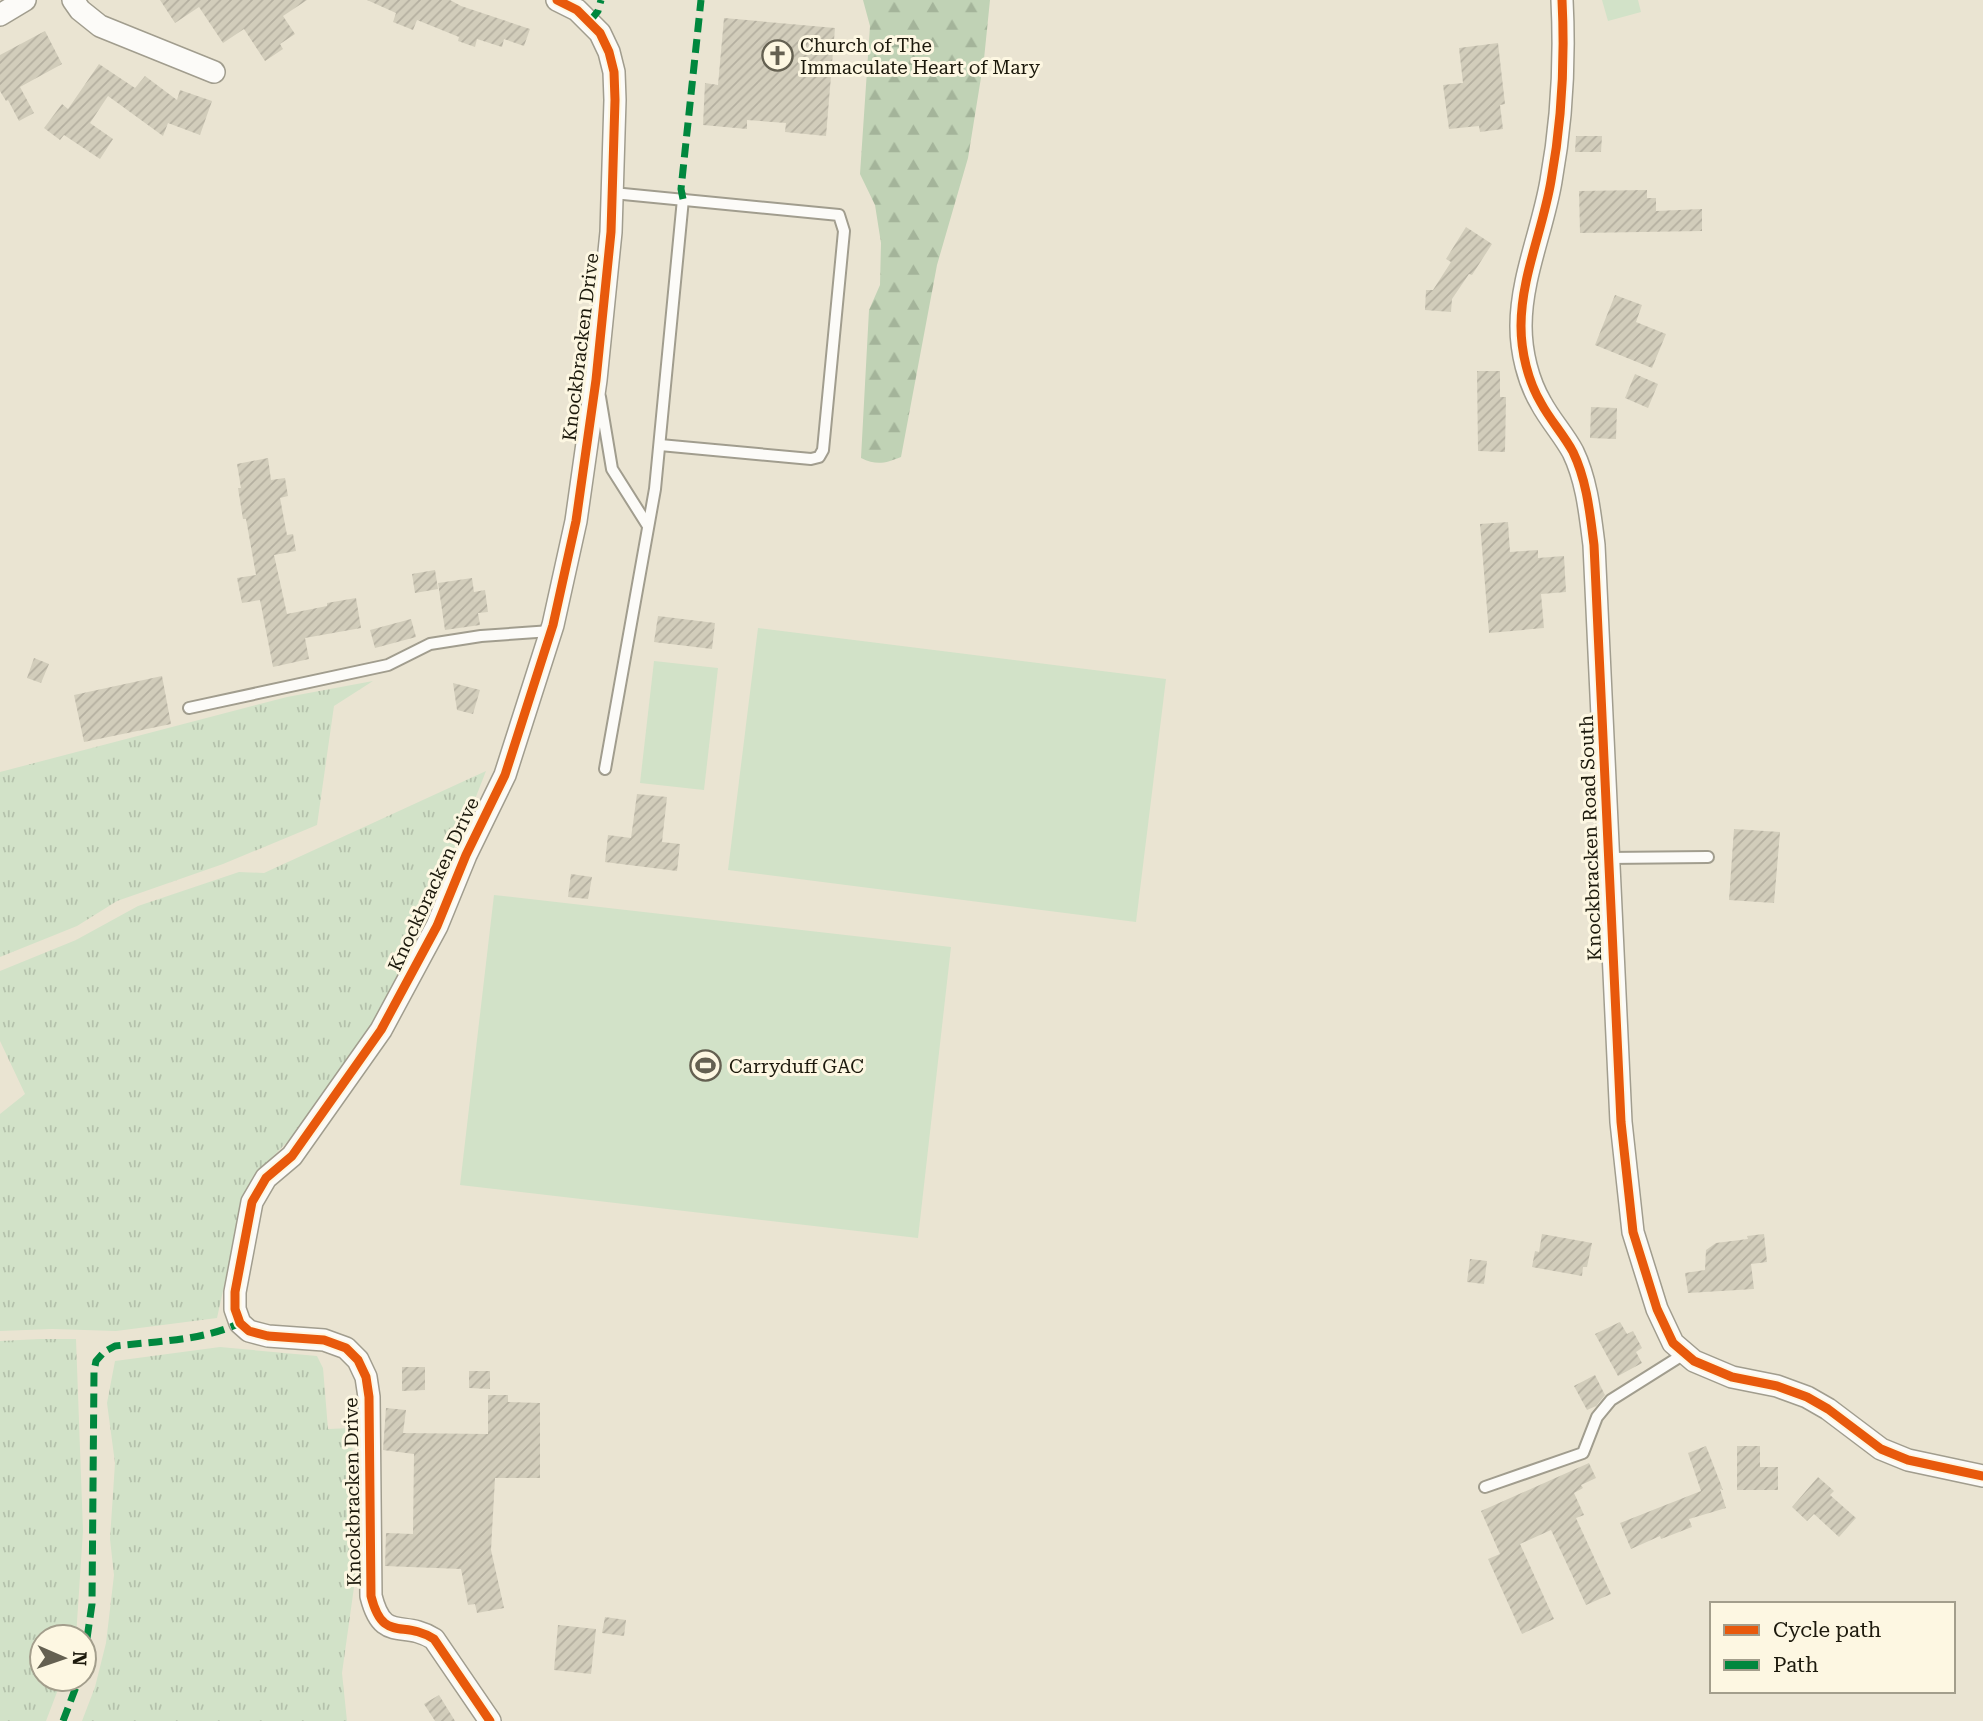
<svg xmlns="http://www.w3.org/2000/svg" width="1983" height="1721" viewBox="0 0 1983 1721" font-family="'Roboto Serif',serif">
  <defs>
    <pattern id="grass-tufts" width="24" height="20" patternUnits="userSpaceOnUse" patternTransform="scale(1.75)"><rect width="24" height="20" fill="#d2e2c8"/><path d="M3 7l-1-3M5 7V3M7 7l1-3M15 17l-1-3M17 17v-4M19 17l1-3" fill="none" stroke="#b4c1ab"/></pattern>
    <pattern id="forest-firs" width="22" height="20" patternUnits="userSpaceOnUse" patternTransform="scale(1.75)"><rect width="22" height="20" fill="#c0d2b5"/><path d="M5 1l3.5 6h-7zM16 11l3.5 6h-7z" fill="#a4b49a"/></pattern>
    <pattern id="building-hatch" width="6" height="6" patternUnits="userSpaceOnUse" patternTransform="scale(1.75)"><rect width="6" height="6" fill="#d2cdbb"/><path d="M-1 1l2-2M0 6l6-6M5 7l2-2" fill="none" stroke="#b4afa0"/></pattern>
  </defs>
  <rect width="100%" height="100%" fill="#eae4d2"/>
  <!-- grass -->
  <g fill="url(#grass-tufts)">
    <path d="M 373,681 L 334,706 L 317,825 L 223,864 L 117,901 L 77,926 L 0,957 L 0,772 L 287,697 Z"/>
    <path d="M 486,771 L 434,904 L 407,960 L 365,1036 L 323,1099 L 289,1140 L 252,1178 L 234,1241 L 217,1318 L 116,1331 L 52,1329 L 0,1331 L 0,1114 L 25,1094 L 0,1041 L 0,971 L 76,940 L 138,906 L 239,872 L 264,873 Z"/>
    <path d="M 40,1339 L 76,1339 L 83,1531 L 76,1637 L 42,1637 L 42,1679 L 62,1679 L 46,1721 L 0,1721 L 0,1341 Z"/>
    <path d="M 220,1347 L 317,1356 L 323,1368 L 328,1429 L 352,1428 L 355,1580 L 342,1673 L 347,1721 L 82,1721 L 95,1687 L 106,1643 L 114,1575 L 110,1539 L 115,1463 L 107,1403 L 115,1361 Z"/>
  </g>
  <!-- forest -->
  <path fill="url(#forest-firs)" d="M 863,0 L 990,0 L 984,59 L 968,158 L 937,265 L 901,457 C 886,463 877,466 861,458 L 869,310 L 880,285 L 881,243 L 875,205 L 860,174 L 870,26 Z"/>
  <!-- pitch -->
  <g fill="#d2e2c8">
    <path d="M 1602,0 L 1638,0 L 1641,12 L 1608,21 Z"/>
    <path d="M 758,628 L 1166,679 L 1136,922 L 728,870 Z"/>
    <path d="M 654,661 L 718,668 L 704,790 L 640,783 Z"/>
    <path d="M 494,895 L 951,947 L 918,1238 L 460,1185 Z"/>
  </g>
  <!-- building -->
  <g fill="url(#building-hatch)">
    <path d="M 160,0 L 307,0 L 283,16 L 295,34 L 280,44 L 283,49 L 265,61 L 244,29 L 223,43 L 199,7 L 175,23 Z"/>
    <path d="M 367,0 L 450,0 L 461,6 L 530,29 L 524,46 L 504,39 L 502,47 L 477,39 L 475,47 L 458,41 L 459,37 L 417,20 L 413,30 L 393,22 L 396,13 Z"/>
    <path d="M 724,18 L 835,28 L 826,136 L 785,132 L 786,123 L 747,120 L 747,129 L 703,125 L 705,83 L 718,85 Z"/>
    <path d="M 45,31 L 62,64 L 20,87 L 34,113 L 19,121 L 8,100 L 6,101 L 0,91 L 0,55 Z"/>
    <path d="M 1498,43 L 1505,104 L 1500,105 L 1503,129 L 1480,132 L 1479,126 L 1449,129 L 1443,85 L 1463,83 L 1459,48 Z"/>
    <path d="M 99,64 L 135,88 L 145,76 L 177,100 L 180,90 L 212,101 L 200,135 L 168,123 L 163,136 L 108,96 L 90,123 L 113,139 L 100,159 L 64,135 L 60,140 L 44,128 L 62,104 L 68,109 Z"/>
    <path d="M 1576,136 L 1602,136 L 1601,152 L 1575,152 Z"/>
    <path d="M 1647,190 L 1647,198 L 1656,198 L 1656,211 L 1702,209 L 1702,231 L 1580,233 L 1579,191 Z"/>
    <path d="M 1466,227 L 1492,244 L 1472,275 L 1469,274 L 1452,299 L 1451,312 L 1425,310 L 1426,290 L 1433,290 L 1451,262 L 1446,259 Z"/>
    <path d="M 1615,295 L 1642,305 L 1636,322 L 1666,334 L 1652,368 L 1595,345 Z"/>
    <path d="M 1477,371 L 1500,371 L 1500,397 L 1506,397 L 1505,452 L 1478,451 Z"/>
    <path d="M 1635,374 L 1658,384 L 1648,408 L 1625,398 Z"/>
    <path d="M 1591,407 L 1617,408 L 1616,439 L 1590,438 Z"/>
    <path d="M 268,458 L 271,480 L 285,478 L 288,496 L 280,498 L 287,535 L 293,534 L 296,551 L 274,555 L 287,614 L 327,606 L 327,603 L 356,598 L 361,628 L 305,638 L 309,659 L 273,667 L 260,600 L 242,603 L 237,578 L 256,575 L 246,519 L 243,519 L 238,488 L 241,488 L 237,464 Z"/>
    <path d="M 1508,522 L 1510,552 L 1538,550 L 1538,558 L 1564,556 L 1566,592 L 1541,594 L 1544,628 L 1489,633 L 1480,524 Z"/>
    <path d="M 435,570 L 438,589 L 415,593 L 412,574 Z"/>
    <path d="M 472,578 L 474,592 L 485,590 L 488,612 L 478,613 L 480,625 L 445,630 L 438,583 Z"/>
    <path d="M 658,616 L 715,623 L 712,649 L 654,642 Z"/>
    <path d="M 411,619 L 416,637 L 375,648 L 370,630 Z"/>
    <path d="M 34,658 L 49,664 L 41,683 L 27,678 Z"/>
    <path d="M 162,676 L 171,724 L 84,742 L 74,695 Z"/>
    <path d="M 453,683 L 480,690 L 473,714 L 457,710 Z"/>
    <path d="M 637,794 L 667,797 L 662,842 L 680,844 L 677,871 L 605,862 L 608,835 L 631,838 Z"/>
    <path d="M 1734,829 L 1780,832 L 1774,903 L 1729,900 Z"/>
    <path d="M 571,874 L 592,877 L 588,899 L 568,897 Z"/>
    <path d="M 1542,1234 L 1592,1243 L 1587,1267 L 1583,1267 L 1582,1276 L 1532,1267 L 1535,1251 L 1539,1252 Z"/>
    <path d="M 1764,1234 L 1767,1262 L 1751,1264 L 1754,1289 L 1688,1293 L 1685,1273 L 1705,1270 L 1706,1250 L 1716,1243 L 1748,1239 L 1747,1236 Z"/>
    <path d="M 1470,1259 L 1487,1261 L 1484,1284 L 1467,1282 Z"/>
    <path d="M 1620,1322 L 1627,1334 L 1633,1331 L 1642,1348 L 1636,1352 L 1642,1363 L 1618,1376 L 1595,1334 Z"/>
    <path d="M 402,1367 L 425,1367 L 425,1390 L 402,1391 Z"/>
    <path d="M 469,1371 L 490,1371 L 490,1389 L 469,1388 Z"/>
    <path d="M 1595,1375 L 1605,1395 L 1596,1406 L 1587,1410 L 1574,1386 Z"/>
    <path d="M 488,1395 L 508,1395 L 508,1402 L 540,1403 L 540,1478 L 495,1478 L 491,1550 L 504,1608 L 477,1613 L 475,1604 L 468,1605 L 461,1569 L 385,1566 L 386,1533 L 413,1534 L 414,1454 L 383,1450 L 386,1408 L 406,1410 L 403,1433 L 488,1434 Z"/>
    <path d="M 1706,1446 L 1723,1490 L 1720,1489 L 1726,1508 L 1689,1519 L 1692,1527 L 1661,1539 L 1660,1536 L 1631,1549 L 1620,1523 L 1701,1491 L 1688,1453 Z"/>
    <path d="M 1737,1446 L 1760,1446 L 1760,1467 L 1778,1467 L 1778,1490 L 1737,1490 Z"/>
    <path d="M 1589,1463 L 1596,1478 L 1581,1485 L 1583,1488 L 1574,1493 L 1584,1515 L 1576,1518 L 1611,1594 L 1586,1605 L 1551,1530 L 1520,1544 L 1554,1619 L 1522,1634 L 1488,1559 L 1500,1554 L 1481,1511 Z"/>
    <path d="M 1818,1477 L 1834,1491 L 1830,1495 L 1856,1518 L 1839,1537 L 1814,1514 L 1807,1521 L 1792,1507 Z"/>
    <path d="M 605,1617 L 626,1620 L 624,1636 L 602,1633 Z"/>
    <path d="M 558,1625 L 596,1629 L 591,1674 L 554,1670 Z"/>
    <path d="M 439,1695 L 455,1721 L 435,1721 L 424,1704 Z"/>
  </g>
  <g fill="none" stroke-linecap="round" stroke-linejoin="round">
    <defs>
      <g id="lane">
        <path d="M 613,193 L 839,215 L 844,231 L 823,450 L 819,457 L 811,459 L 660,445"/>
        <path d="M 600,397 L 612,469 L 648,526"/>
        <path d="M 189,708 L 388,665 L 430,644 L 481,636 L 551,631"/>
        <path d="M 605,769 L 655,489 L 683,199"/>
        <path d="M 1608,858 L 1708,857"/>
        <path d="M 1485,1487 L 1583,1453 L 1597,1417 L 1611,1400 L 1684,1354"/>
      </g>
      <g id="street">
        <path d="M 73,0 L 80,10 L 100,26 L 214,72"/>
        <path d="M 1562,0 C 1565,60 1562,121 1551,181 C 1543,229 1521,277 1521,326 C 1521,352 1528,381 1541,403 C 1550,420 1564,435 1573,452 C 1587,481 1590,514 1594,545 L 1621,1122 L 1633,1232 L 1657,1309 L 1673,1343 L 1694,1361 L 1732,1377 L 1777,1386 L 1807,1397 L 1828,1409 L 1881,1449 L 1908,1460 L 1983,1476"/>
        <path d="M 0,15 L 25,0"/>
        <path d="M 490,1721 L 434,1639 C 403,1619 383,1644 371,1596 L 369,1397 L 366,1377 L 358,1360 L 346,1348 L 324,1340 L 268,1336 L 249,1331 L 240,1323 L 235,1309 L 235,1292 L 252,1202 L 266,1178 L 292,1156 L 381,1030 L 437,926 L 466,855 L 505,775 L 553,625 L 576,521 L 596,380 L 611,232 L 615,100 L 614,72 L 609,52 L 600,33 L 577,10 L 557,0"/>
      </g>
    </defs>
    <!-- lane casing -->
    <use href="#lane" stroke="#a19d8e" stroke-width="14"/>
    <!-- street casing -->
    <use href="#street" stroke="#a19d8e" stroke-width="24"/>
    <!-- lane -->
    <use href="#lane" stroke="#fcfbf8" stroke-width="10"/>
    <!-- street -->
    <use href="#street" stroke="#fcfbf8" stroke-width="21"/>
    <!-- quiet -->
    <g stroke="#00873e" stroke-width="7" stroke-dasharray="14 7" stroke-linecap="butt">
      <path d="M 590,21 L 598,11 L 601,0"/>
      <path d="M 683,199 L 681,189 L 701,0"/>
      <path d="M 84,1659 L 92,1604 L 94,1371 L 96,1361 L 104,1352 L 115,1346 C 157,1341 202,1341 240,1323"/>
      <path d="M 63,1721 L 79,1679"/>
    </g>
    <defs>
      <g id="cycleway">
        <path d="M 1562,0 C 1565,60 1562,121 1551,181 C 1543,229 1521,277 1521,326 C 1521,352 1528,381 1541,403 C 1550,420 1564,435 1573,452 C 1587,481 1590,514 1594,545 L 1621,1122 L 1633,1232 L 1657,1309 L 1673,1343 L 1694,1361 L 1732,1377 L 1777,1386 L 1807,1397 L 1828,1409 L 1881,1449 L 1908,1460 L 1983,1476"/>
        <path d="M 490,1721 L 434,1639 C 403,1619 383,1644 371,1596 L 369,1397 L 366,1377 L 358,1360 L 346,1348 L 324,1340 L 268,1336 L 249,1331 L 240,1323 L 235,1309 L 235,1292 L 252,1202 L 266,1178 L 292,1156 L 381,1030 L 437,926 L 466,855 L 505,775 L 553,625 L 576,521 L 596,380 L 611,232 L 615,100 L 614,72 L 609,52 L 600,33 L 577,10 L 557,0"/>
      </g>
    </defs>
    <!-- cycleway casing -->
    <use href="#cycleway" stroke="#fdf7e2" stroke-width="13"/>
    <!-- cycleway -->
    <use href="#cycleway" stroke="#e8590c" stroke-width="9"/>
  </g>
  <!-- icons -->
  <defs>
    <symbol id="church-ring" viewBox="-11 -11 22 22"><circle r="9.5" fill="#fdf7e2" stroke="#646051" stroke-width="1.5"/><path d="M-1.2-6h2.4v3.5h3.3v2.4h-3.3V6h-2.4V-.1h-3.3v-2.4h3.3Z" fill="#646051"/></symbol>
    <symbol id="stadium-ring" viewBox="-11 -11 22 22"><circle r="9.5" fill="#fdf7e2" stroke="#646051" stroke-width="1.5"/><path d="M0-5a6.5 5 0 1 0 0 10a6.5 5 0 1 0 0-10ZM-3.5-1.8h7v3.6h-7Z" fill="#646051"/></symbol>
  </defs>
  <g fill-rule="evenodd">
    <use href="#church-ring" x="760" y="38" width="35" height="35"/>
    <use href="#stadium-ring" x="688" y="1048" width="35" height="35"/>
  </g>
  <g text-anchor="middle" stroke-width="6" stroke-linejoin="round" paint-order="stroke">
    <!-- poi labels -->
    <g font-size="19" fill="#1c190c" stroke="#fdf7e2" text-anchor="start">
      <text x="800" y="52">Church of The<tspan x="800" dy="22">Immaculate Heart of Mary</tspan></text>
      <text x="729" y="1073">Carryduff GAC</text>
    </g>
    <!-- street labels -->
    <g font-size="19" fill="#1c190c" stroke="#fdf7e2">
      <text transform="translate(580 347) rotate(-83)" y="7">Knockbracken Drive</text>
      <text transform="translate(1590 838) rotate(-92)" y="7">Knockbracken Road South</text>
      <text transform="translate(433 884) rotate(-65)" y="7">Knockbracken Drive</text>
      <text transform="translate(352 1492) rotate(-91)" y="7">Knockbracken Drive</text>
    </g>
  </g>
  <!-- legend -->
  <rect x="1710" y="1602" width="245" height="91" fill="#fdf7e2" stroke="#a39e8c" stroke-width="2"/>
  <rect x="1724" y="1625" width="35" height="10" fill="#e8590c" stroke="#a39e8c" stroke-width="2"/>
  <text x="1773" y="1637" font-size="21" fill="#1c190c">Cycle path</text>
  <rect x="1724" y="1660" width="35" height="10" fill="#00873e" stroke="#a39e8c" stroke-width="2"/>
  <text x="1773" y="1672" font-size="21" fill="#1c190c">Path</text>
  <!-- north arrow -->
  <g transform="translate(63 1658) rotate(92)"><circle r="33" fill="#fdf7e2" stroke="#a39e8c" stroke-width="2"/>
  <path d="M0-5L12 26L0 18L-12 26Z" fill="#646051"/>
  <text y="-10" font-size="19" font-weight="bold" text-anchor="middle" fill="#1c190c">N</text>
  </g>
</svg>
